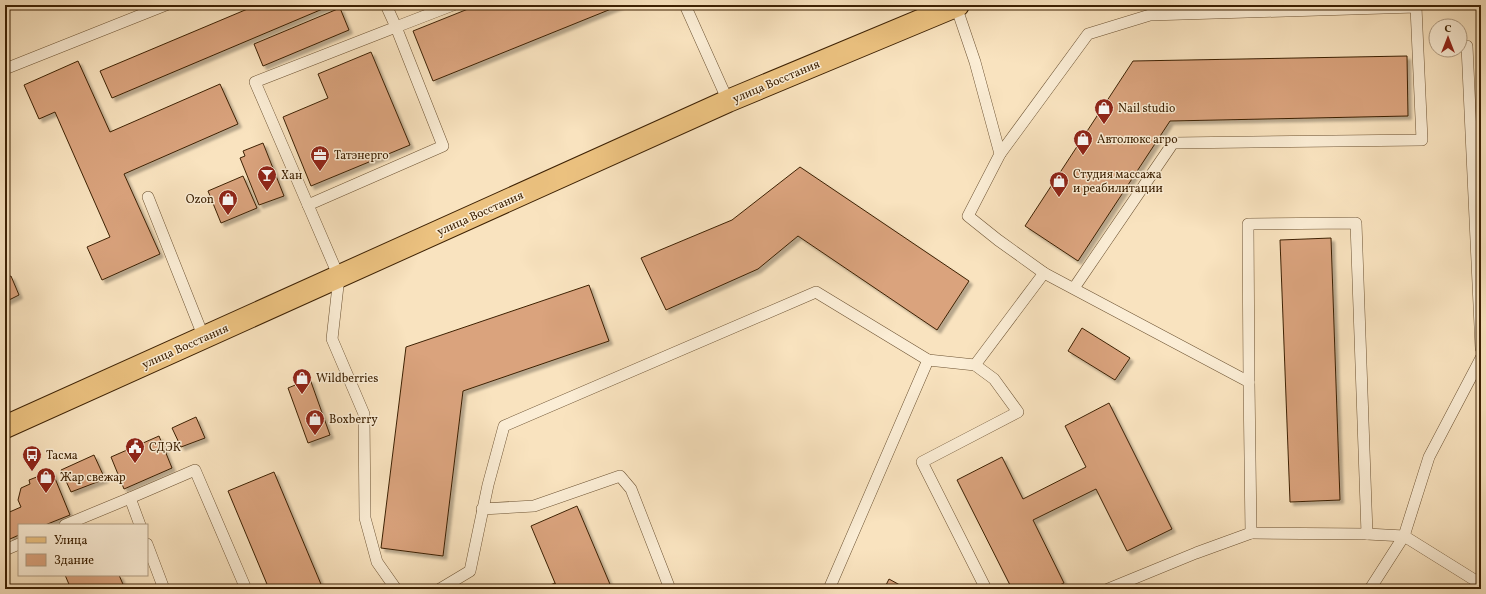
<svg xmlns="http://www.w3.org/2000/svg" width="1486" height="594" viewBox="0 0 1486 594" font-family="Vollkorn,serif">
  <defs>
    <filter id="shadow"><feDropShadow dx="3.5" dy="3.5" stdDeviation="1" flood-color="#0004"/></filter>
  </defs>
  <rect width="100%" height="100%" fill="#f9e3bf"/>
  <filter id="stains"><feTurbulence type="fractalNoise" baseFrequency=".005" numOctaves="4"/><feColorMatrix values="0 0 0 0 .2 0 0 0 0 .09 0 0 0 0 .02 0 0 0 .5 -.17"/></filter>
  <radialGradient id="worn" r=".72"><stop offset=".6" stop-color="#630" stop-opacity="0"/><stop offset="1" stop-color="#630" stop-opacity=".3"/></radialGradient>
  <!-- building -->
  <g fill="#daa37d" stroke="#3d2103" filter="url(#shadow)">
    <path d="M 257,5 L 332,5 L 112,98 L 100,71 Z"/>
    <path d="M 478,5 L 621,5 L 433,81 L 413,31 Z"/>
    <path d="M 340,8 L 349,30 L 263,66 L 254,44 Z"/>
    <path d="M 371,52 L 410,145 L 311,186 L 283,117 L 328,98 L 318,74 Z"/>
    <path d="M 1407,56 L 1408,116 L 1170,121 L 1078,261 L 1025,226 L 1133,61 Z"/>
    <path d="M 78,61 L 110,132 L 220,84 L 238,124 L 124,174 L 160,254 L 102,280 L 87,247 L 110,237 L 55,112 L 39,119 L 24,85 Z"/>
    <path d="M 263,143 L 284,196 L 259,205 L 240,158 L 245,156 L 243,151 Z"/>
    <path d="M 800,167 L 969,281 L 937,330 L 798,236 L 758,269 L 666,310 L 641,258 L 732,220 Z"/>
    <path d="M 243,176 L 257,208 L 221,223 L 208,191 Z"/>
    <path d="M 1331,238 L 1340,500 L 1290,502 L 1280,240 Z"/>
    <path d="M 11,276 L 19,295 L 5,302 L 5,278 Z"/>
    <path d="M 589,285 L 609,341 L 463,391 L 443,556 L 381,548 L 406,347 Z"/>
    <path d="M 1082,328 L 1130,358 L 1115,380 L 1068,351 Z"/>
    <path d="M 310,379 L 330,435 L 308,443 L 288,388 Z"/>
    <path d="M 1109,403 L 1172,529 L 1127,551 L 1096,489 L 1033,520 L 1064,583 L 1051,589 L 1012,589 L 957,480 L 1002,457 L 1023,499 L 1086,467 L 1065,426 Z"/>
    <path d="M 196,417 L 205,438 L 181,447 L 172,428 Z"/>
    <path d="M 159,436 L 172,468 L 124,489 L 111,457 Z"/>
    <path d="M 94,455 L 105,479 L 71,492 L 61,470 Z"/>
    <path d="M 52,471 L 70,515 L 45,525 L 19,525 L 19,535 L 10,539 L 5,525 L 5,514 L 21,507 L 18,500 L 21,488 L 30,484 L 29,480 Z"/>
    <path d="M 274,472 L 323,589 L 269,589 L 228,491 Z"/>
    <path d="M 577,506 L 612,589 L 558,589 L 555,583 L 531,526 Z"/>
    <path d="M 65,575 L 119,575 L 125,589 L 71,589 Z"/>
    <path d="M 889,579 L 907,589 L 884,589 Z"/>
    <path d="M 555,583 L 558,589 L 540,589 Z"/>
  </g>
  <g fill="none" stroke-linecap="round" stroke-linejoin="round">
    <defs>
      <g id="service">
        <path d="M 685,5 L 728,101"/>
        <path d="M 1467,46 L 1481,348"/>
        <path d="M 5,69 L 166,5"/>
        <path d="M 1000,154 L 1088,34 L 1150,15 L 1416,7 L 1422,140 L 1173,143 L 1074,288"/>
        <path d="M 148,197 L 204,338"/>
        <path d="M 308,205 L 255,82 L 396,27 L 386,5"/>
        <path d="M 1044,273 L 1249,382 L 1251,533 L 1367,534 L 1404,536 L 1429,457 L 1481,358"/>
        <path d="M 928,360 L 975,365 L 1044,273 L 998,240 L 968,216 L 1000,154 L 975,62 L 956,6"/>
        <path d="M 975,365 L 994,379 L 1018,412 L 922,462 L 986,589"/>
        <path d="M 1249,382 L 1248,224 L 1356,223 L 1367,534"/>
        <path d="M 130,498 L 195,470 L 246,589"/>
        <path d="M 482,509 L 534,506 L 620,476 L 631,489 L 670,589"/>
        <path d="M 65,525 L 130,498 L 140,525"/>
        <path d="M 147,544 L 164,589"/>
        <path d="M 5,550 L 19,544"/>
        <path d="M 396,589 L 377,562 L 365,518 L 364,414 L 332,339 L 339,277 L 308,205 L 443,146 L 396,27 L 453,5"/>
        <path d="M 440,589 L 470,571 L 488,485 L 504,426 L 816,292 L 928,360 L 829,589"/>
        <path d="M 1108,589 L 1196,553 L 1251,533"/>
        <path d="M 1370,589 L 1404,536 L 1481,584"/>
      </g>
      <path id="primary" d="M 5,427 L 728,101 L 958,5"/>
    </defs>
    <!-- service casing -->
    <use href="#service" stroke="#6c5232" stroke-width="12"/>
    <!-- primary casing -->
    <use href="#primary" stroke="#3d2103" stroke-width="24"/>
    <!-- service -->
    <use href="#service" stroke="#fbedd5" stroke-width="11"/>
    <!-- primary -->
    <use href="#primary" stroke="#ecc280" stroke-width="22"/>
  </g>
  <!-- icons -->
  <defs>
    <symbol id="shop-pin" viewBox="-11 -11 22 30"><path d="M0 17L-7.5 6A9.5 9.5 0 1 1 7.5 6Z" fill="#8f2418" stroke="#fbedd5"/><path d="M-5-2.5h2.3a2.7 3.5 0 0 1 5.4 0H5L5.5 6h-11ZM-1.5-2.5h3a1.5 2.3 0 0 0-3 0Z" fill="#fff"/></symbol>
    <symbol id="office-pin" viewBox="-11 -11 22 30"><path d="M0 17L-7.5 6A9.5 9.5 0 1 1 7.5 6Z" fill="#8f2418" stroke="#fbedd5"/><path d="M-6-3h4V-5.5h4V-3h4V5H-6ZM-1-4.5V-3h2v-1.5ZM-6 0V1H6V0Z" fill="#fff"/></symbol>
    <symbol id="bar-pin" viewBox="-11 -11 22 30"><path d="M0 17L-7.5 6A9.5 9.5 0 1 1 7.5 6Z" fill="#8f2418" stroke="#fbedd5"/><path d="M-6-5H6L.8 .8V4.5H3.5V6h-7V4.5H-.8V.8Z" fill="#fff"/></symbol>
    <symbol id="civic-pin" viewBox="-11 -11 22 30"><path d="M0 17L-7.5 6A9.5 9.5 0 1 1 7.5 6Z" fill="#8f2418" stroke="#fbedd5"/><path d="M-.6-6.5H3V-4.5H.6V-3L4-1V1h2V6H-6V1h2V-1L-.6-3ZM-1.2 2.5V6h2.4V2.5Z" fill="#fff"/></symbol>
    <symbol id="bus-pin" viewBox="-11 -11 22 30"><path d="M0 17L-7.5 6A9.5 9.5 0 1 1 7.5 6Z" fill="#8f2418" stroke="#fbedd5"/><path d="M-5-6H5V4H4V6H2V4H-2V6H-4V4H-5ZM-3.5-4V0h7V-4ZM-3.5 1.2v1.5H-2V1.2ZM2 1.2v1.5H3.5V1.2Z" fill="#fff"/></symbol>
  </defs>
  <g fill-rule="evenodd">
    <use href="#shop-pin" x="1093" y="97" width="22" height="30"/>
    <use href="#shop-pin" x="1072" y="128" width="22" height="30"/>
    <use href="#office-pin" x="309" y="144" width="22" height="30"/>
    <use href="#bar-pin" x="256" y="164" width="22" height="30"/>
    <use href="#shop-pin" x="1048" y="170" width="22" height="30"/>
    <use href="#shop-pin" x="217" y="188" width="22" height="30"/>
    <use href="#shop-pin" x="291" y="367" width="22" height="30"/>
    <use href="#shop-pin" x="304" y="408" width="22" height="30"/>
    <use href="#civic-pin" x="124" y="436" width="22" height="30"/>
    <use href="#bus-pin" x="21" y="444" width="22" height="30"/>
    <use href="#shop-pin" x="35" y="466" width="22" height="30"/>
  </g>
  <g text-anchor="middle" stroke-width="3" stroke-linejoin="round" paint-order="stroke">
    <!-- street labels -->
    <g font-size="12" fill="#3d2103" stroke="#fbedd5">
      <text transform="translate(776 81) rotate(-23)" y="4">улица Восстания</text>
      <text transform="translate(480 213) rotate(-24)" y="4">улица Восстания</text>
      <text transform="translate(185 346) rotate(-24)" y="4">улица Восстания</text>
    </g>
    <!-- poi labels -->
    <g font-size="12" fill="#3d2103" stroke="#fbedd5" text-anchor="start">
      <text x="1118" y="112">Nail studio</text>
      <text x="1097" y="143">Автолюкс агро</text>
      <text x="334" y="159">Татэнерго</text>
      <text x="1073" y="178">Студия массажа<tspan x="1073" dy="14">и реабилитации</tspan></text>
      <text x="281" y="179">Хан</text>
      <text x="214" y="203" text-anchor="end">Ozon</text>
      <text x="316" y="382">Wildberries</text>
      <text x="329" y="423">Boxberry</text>
      <text x="149" y="451">СДЭК</text>
      <text x="46" y="459">Тасма</text>
      <text x="60" y="481">Жар свежар</text>
    </g>
  </g>
  <!-- margin -->
  <rect width="1486" height="594" fill="none" stroke="#f9e3bf" stroke-width="20"/>
  <rect x="6" y="6" width="1474" height="582" fill="none" stroke="#3d2103" stroke-width="2"/>
  <rect x="10" y="10" width="1466" height="574" fill="none" stroke="#3d2103"/>
  <!-- legend -->
  <rect x="18" y="524" width="130" height="52" fill="#fbedd5" stroke="#af9b81"/>
  <rect x="26" y="537" width="20" height="6" fill="#ecc280" stroke="#af9b81"/>
  <text x="54" y="544" font-size="12" fill="#3d2103">Улица</text>
  <rect x="26" y="554" width="20" height="12" fill="#daa37d" stroke="#af9b81"/>
  <text x="54" y="564" font-size="12" fill="#3d2103">Здание</text>
  <!-- north arrow -->
  <g transform="translate(1448 38)"><circle r="19" fill="#fbedd5" stroke="#af9b81"/>
  <path d="M0-3L7 15L0 10L-7 15Z" fill="#8f2418"/>
  <text y="-6" font-size="11" font-weight="bold" text-anchor="middle" fill="#3d2103">С</text>
  </g>
  <rect width="100%" height="100%" filter="url(#stains)"/>
  <rect width="100%" height="100%" fill="url(#worn)"/>
</svg>
